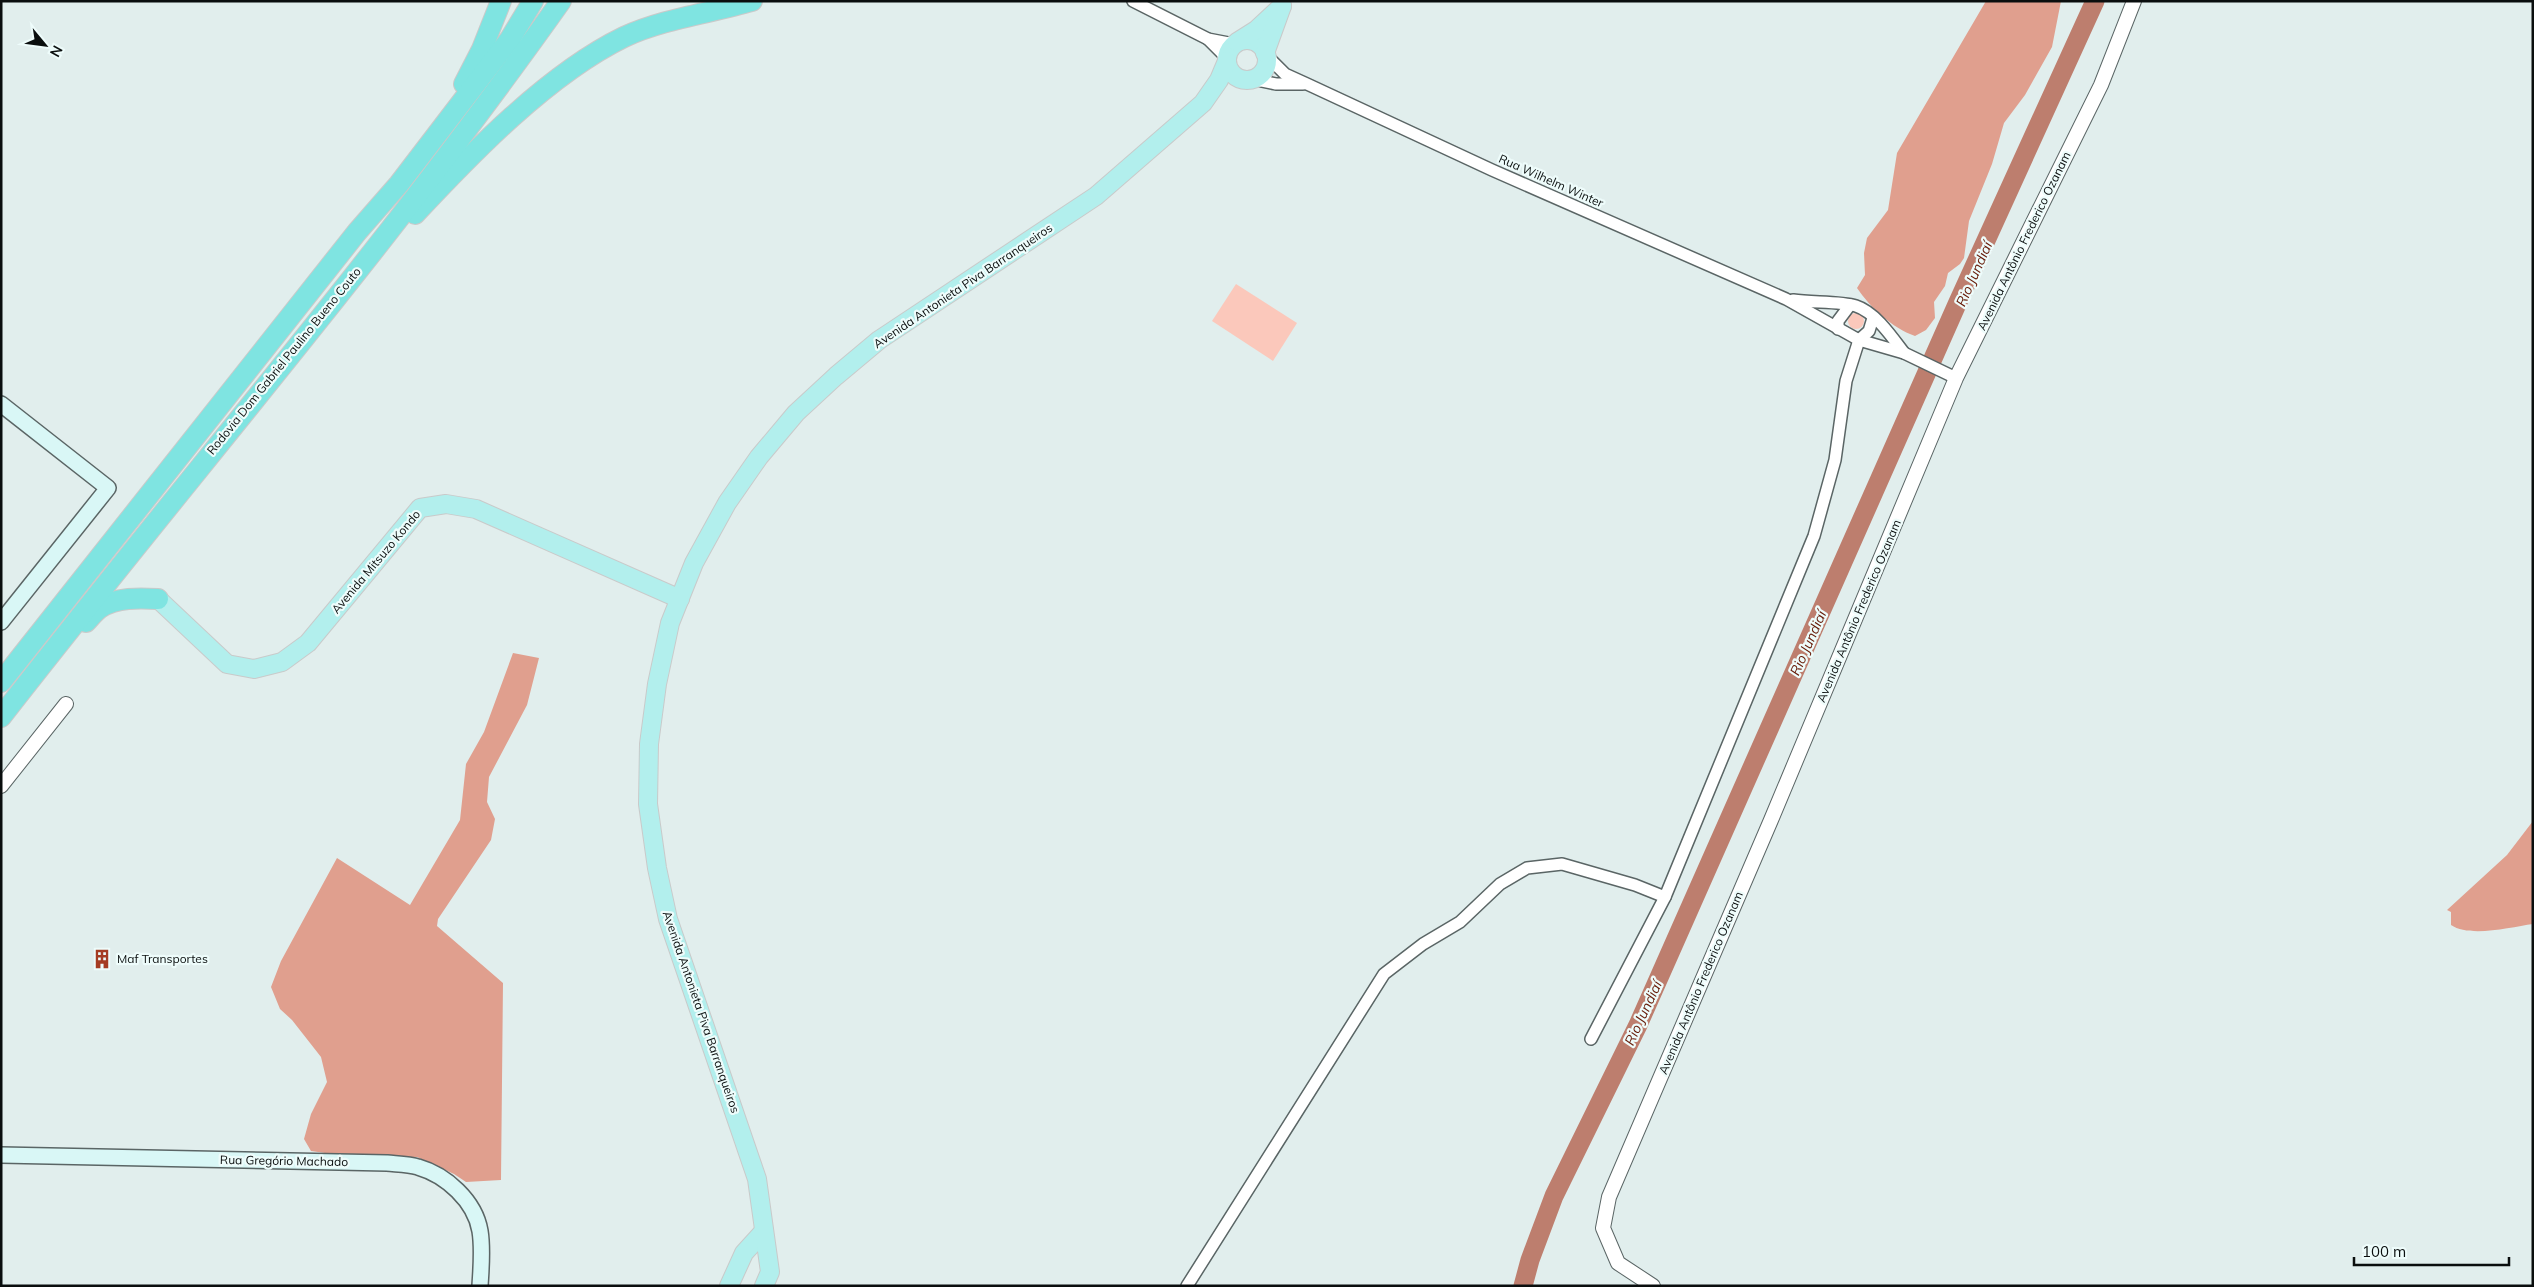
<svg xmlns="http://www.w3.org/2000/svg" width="2534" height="1287" viewBox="0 0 2534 1287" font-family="Mulish,sans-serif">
  <rect width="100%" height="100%" fill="#e1eeed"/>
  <!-- green -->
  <g fill="#fbc8bb">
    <path d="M 1236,284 L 1297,323 L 1273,361 L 1212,321 Z"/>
    <circle cx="1856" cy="321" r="8"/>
  </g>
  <!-- forest -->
  <g fill="#e09f8e">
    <path d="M 1986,1 L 2061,1 L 2052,47 L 2025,95 L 2004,123 L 1992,164 L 1969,221 L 1964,258 L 1960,264 L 1948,273 L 1945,286 L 1934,302 L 1935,318 L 1926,330 L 1915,336 C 1892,328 1870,307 1857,288 L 1865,275 L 1864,253 L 1867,238 L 1888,210 L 1897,153 Z"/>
    <path d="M 513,653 L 539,658 L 527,705 L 489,777 L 487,802 L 495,819 L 491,840 L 438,919 L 437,926 L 503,983 L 501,1180 L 466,1182 L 454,1174 L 417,1157 L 360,1158 L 311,1151 L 304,1139 L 311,1114 L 327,1082 L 321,1057 L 292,1020 L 280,1009 L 271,987 L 281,961 L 337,858 L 410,905 L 460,820 L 466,764 L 484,732 Z"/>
    <path d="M 2533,821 L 2533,924 C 2511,927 2470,938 2451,925 L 2451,912 L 2447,910 L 2507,855 Z"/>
  </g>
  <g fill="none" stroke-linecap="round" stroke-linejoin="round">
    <!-- river -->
    <path stroke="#bd7e6e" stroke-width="19" d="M 1523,1286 L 1530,1260 L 1554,1196 L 1638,1025 L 1958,302 L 2095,1"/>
    <defs>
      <g id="minor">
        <path d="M 1133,1 L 1208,39 L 1234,44"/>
        <path d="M 1208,39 L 1227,58"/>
        <path d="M 1266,55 L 1285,74 L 1307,84 L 1492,170 L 1786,299 L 1859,340 L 1904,353 L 1956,378"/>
        <path d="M 1252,79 L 1276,84 L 1303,84"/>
        <path d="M 1793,300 C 1811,303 1840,301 1856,306 C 1875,312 1892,337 1904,353"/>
        <path d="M 1838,329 L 1838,321 L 1850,305"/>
        <path d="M 1591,1039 L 1665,897 L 1814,536 L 1835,460 L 1846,381 L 1859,340 L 1869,331 L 1873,318"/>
        <path d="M 1187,1286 L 1384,974 L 1423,944 L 1460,922 L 1500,884 L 1527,868 L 1562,864 L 1635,885 L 1665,897"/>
      </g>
      <g id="tertiary">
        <path d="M 1,786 L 66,704"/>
        <path d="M 1653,1286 L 1618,1263 L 1603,1228 L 1609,1197 L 1771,820 L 1956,378 L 2101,85 L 2134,1"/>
      </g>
      <g id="secondary">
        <path d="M 1,404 L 108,488 L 1,622"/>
        <path d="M 1,1155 L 387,1163 C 397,1164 409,1164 418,1167 C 446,1175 475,1201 480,1231 C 483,1249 481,1268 480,1286"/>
      </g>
      <g id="primary">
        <circle cx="1247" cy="60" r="20"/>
        <path d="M 1237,42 L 1256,30 L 1282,6"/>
        <path d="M 1265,53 L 1282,6"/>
        <path d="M 158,599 L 227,664 L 254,669 L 282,662 L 308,643 L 420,508 L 446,504 L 476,509 L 680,599"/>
        <path d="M 729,1286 L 744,1253 L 764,1231"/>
        <path d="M 764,1286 L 770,1272 L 757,1179 L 668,919 L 657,868 L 648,804 L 649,744 L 657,684 L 670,623 L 694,563 L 727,503 L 759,457 L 796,413 L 836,376 L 879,340 L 1096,196 L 1203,103 L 1219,80 L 1227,61"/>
      </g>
      <g id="motorway">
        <path d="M 464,84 L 482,49 L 501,1"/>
        <path d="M 415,214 C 472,153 548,74 624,37 C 662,19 711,13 752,1"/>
        <path d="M 86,622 C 90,618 95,611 100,608 C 116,597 140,598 158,599"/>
        <path d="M 1,682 L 357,232 L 399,184 L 510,39 L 533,1"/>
        <path d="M 1,717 C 187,478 386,248 561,1"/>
      </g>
    </defs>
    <!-- minor casing -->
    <use href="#minor" stroke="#5a6565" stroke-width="14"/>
    <!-- tertiary casing -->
    <use href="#tertiary" stroke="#5a6565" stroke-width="16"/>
    <!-- secondary casing -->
    <use href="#secondary" stroke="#5a6565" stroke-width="18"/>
    <!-- primary casing -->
    <use href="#primary" stroke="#c9caca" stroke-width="20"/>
    <!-- motorway casing -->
    <use href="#motorway" stroke="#c9caca" stroke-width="22"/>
    <!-- minor -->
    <use href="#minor" stroke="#fff" stroke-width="11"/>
    <!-- tertiary -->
    <use href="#tertiary" stroke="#fff" stroke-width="14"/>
    <!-- secondary -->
    <use href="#secondary" stroke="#d9f7f6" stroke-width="15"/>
    <!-- primary -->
    <use href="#primary" stroke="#b2efed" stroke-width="18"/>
    <!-- motorway -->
    <use href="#motorway" stroke="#7fe4e1" stroke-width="20"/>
  </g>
  <!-- icons -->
  <defs>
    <symbol id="building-bare" viewBox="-9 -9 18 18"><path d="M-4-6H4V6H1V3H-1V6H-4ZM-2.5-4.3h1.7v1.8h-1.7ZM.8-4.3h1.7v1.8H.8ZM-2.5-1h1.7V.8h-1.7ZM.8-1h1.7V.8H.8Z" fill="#a53c23" stroke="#eefcfb" stroke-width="2.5" paint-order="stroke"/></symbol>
  </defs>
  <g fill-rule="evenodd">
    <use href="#building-bare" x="88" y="945" width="28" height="28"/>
  </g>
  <g text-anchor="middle" stroke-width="4.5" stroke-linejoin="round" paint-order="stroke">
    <!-- street labels -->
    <g font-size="12" fill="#0a0e0e" stroke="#eefcfb">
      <text transform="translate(1551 181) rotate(24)" y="4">Rua Wilhelm Winter</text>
      <text transform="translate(2024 241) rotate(-64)" y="4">Avenida Antônio Frederico Ozanam</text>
      <text transform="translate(963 286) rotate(-34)" y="4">Avenida Antonieta Piva Barranqueiros</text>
      <text transform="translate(284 361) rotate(-51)" y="4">Rodovia Dom Gabriel Paulino Bueno Couto</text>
      <text transform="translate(376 562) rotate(-50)" y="4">Avenida Mitsuzo Kondo</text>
      <text transform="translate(1859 611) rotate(-67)" y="4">Avenida Antônio Frederico Ozanam</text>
      <text transform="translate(1701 983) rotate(-67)" y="4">Avenida Antônio Frederico Ozanam</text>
      <text transform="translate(701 1012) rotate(71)" y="4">Avenida Antonieta Piva Barranqueiros</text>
      <text transform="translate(284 1161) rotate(1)" y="4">Rua Gregório Machado</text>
    </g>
    <!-- poi labels -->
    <g font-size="12" fill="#0a0e0e" stroke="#eefcfb" text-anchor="start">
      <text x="117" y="963">Maf Transportes</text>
    </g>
    <!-- water labels -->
    <g font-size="14" font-style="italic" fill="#661906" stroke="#eefcfb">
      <text transform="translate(1974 274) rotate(-66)" y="5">Rio Jundiaí</text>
      <text transform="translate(1808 643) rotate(-66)" y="5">Rio Jundiaí</text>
      <text transform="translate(1643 1013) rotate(-65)" y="5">Rio Jundiaí</text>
    </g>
  </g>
  <!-- border -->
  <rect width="2534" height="1287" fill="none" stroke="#0a0e0e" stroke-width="5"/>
  <!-- north arrow -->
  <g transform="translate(45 45) rotate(119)" stroke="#eefcfb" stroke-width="4" paint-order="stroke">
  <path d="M0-4L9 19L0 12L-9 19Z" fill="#0a0e0e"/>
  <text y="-8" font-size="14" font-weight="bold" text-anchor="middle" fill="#0a0e0e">N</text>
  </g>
  <!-- scale -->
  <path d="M2354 1257v8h155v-8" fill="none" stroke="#0a0e0e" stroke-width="2.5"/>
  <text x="2362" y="1257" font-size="15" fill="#0a0e0e" stroke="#eefcfb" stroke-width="4" paint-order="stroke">100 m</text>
</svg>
